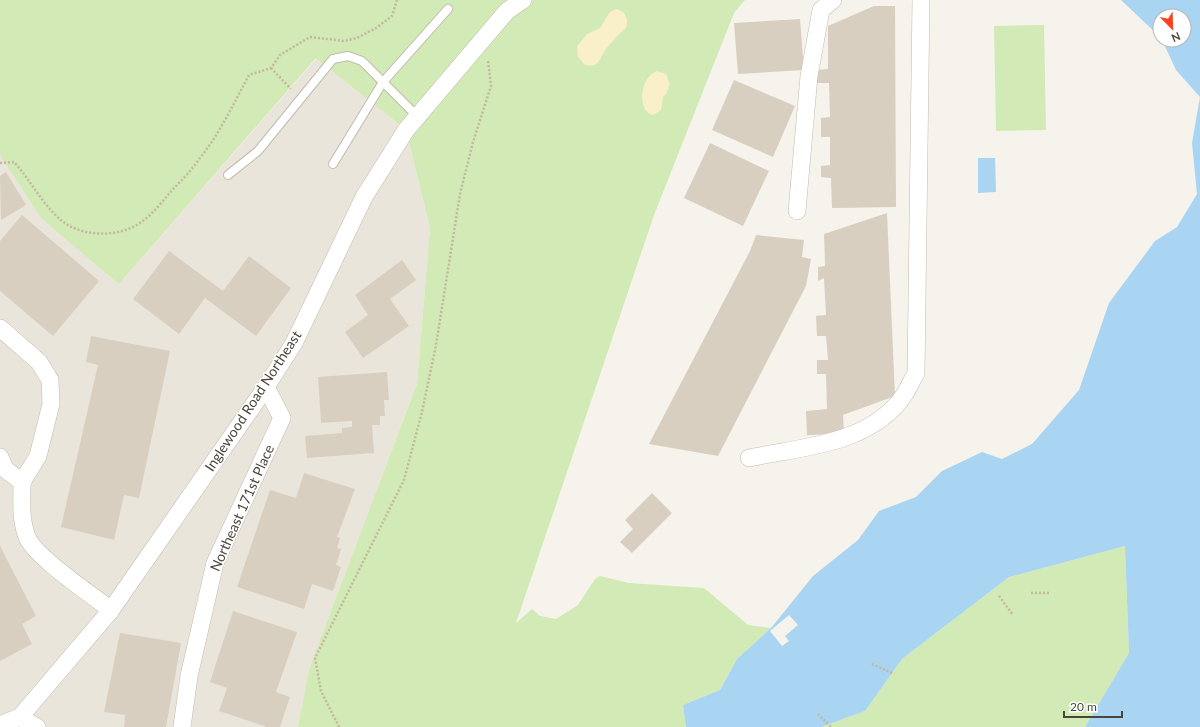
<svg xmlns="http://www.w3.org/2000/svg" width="1200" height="727" viewBox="0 0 1200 727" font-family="Lato,sans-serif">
  <rect width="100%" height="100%" fill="#f6f3ec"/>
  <!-- residential -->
  <path fill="#eae5da" d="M 317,58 L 406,130 L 430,228 L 417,384 L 309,669 L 298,727 L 0,727 L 0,155 L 119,284 Z"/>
  <!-- green -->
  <g fill="#d2eab5">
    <path d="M 0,0 L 745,0 L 734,13 L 654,215 L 516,623 L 532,609 L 540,616 L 556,619 L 578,605 L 595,579 L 600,576 L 629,583 L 704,588 L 748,625 L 771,628 L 737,659 L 720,690 L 683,705 L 686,727 L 298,727 L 309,669 L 417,384 L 430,228 L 406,130 L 316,58 L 119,284 L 42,219 L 0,155 Z"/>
    <path d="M 1044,25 L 1046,130 L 996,131 L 994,26 Z"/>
    <path d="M 1125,546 L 1129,653 L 1085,727 L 821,727 L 865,711 L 902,659 L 1009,577 Z"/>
  </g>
  <!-- sand -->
  <g fill="#f9efc9">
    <path d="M 616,9 C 626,11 629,19 626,28 C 618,34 612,42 606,49 C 599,58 601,68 585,65 L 578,57 L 577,46 L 587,34 L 600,28 L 609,13 Z"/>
    <path d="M 657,71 L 666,74 L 670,84 L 666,94 L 663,97 L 661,110 L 653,115 C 637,112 639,77 657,71 Z"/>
  </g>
  <!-- water -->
  <g fill="#a9d4f2">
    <path d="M 1121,0 L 1200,0 L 1200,727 L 1085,727 L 1129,653 L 1125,546 L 1009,577 L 902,659 L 865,711 L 821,727 L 686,727 L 683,705 L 720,690 L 737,659 L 771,628 L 813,576 L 858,540 L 879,511 L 916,497 L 942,471 L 982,452 L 1002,459 L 1032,444 L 1079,390 L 1109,303 L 1155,241 L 1177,227 L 1197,194 L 1192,143 L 1200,97 L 1176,70 L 1162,40 L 1184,40 L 1184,16 L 1160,16 L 1160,37 Z"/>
    <path d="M 978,158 L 995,158 L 996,192 L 978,193 Z"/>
  </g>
  <!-- pier -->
  <path fill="#f6f3ec" d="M 789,615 L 798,625 L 785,636 L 789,641 L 782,646 L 770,631 Z"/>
  <!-- building -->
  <g fill="#d8cfc1">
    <path d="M 874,6 L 895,6 L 896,207 L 832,208 L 831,178 L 821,177 L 821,166 L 830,165 L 830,137 L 821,137 L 821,118 L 830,117 L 829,83 L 817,83 L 817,70 L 828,69 L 828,26 Z"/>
    <path d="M 800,19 L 804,70 L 738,74 L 734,23 Z"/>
    <path d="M 734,80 L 795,106 L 773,157 L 712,130 Z"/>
    <path d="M 710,143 L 769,171 L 743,226 L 684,198 Z"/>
    <path d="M 6,172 L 26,205 L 1,220 L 0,176 Z"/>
    <path d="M 887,213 L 895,396 L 843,415 L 844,434 L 807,435 L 806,411 L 827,409 L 826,374 L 817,374 L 817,360 L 828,360 L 826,336 L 817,336 L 816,316 L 826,315 L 824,278 L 818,281 L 818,267 L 825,266 L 824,234 Z"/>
    <path d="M 22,215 L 99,281 L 53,336 L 0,291 L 0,241 Z"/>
    <path d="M 756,235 L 804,240 L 802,257 L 811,259 L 806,286 L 718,456 L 649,444 L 750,251 Z"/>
    <path d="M 169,251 L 223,291 L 249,256 L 291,288 L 256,336 L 205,298 L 179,334 L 133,299 Z"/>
    <path d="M 402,260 L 416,280 L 390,299 L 409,326 L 363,358 L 345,332 L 368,315 L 355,295 Z"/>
    <path d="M 91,336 L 170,351 L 139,498 L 124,495 L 114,540 L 61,527 L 98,365 L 86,362 Z"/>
    <path d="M 387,372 L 389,400 L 384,400 L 385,416 L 380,416 L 380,425 L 372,425 L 374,453 L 307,458 L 305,436 L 342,433 L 342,428 L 352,427 L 352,421 L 321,423 L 318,377 Z"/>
    <path d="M 304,473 L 355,489 L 337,537 L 340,538 L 337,548 L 341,549 L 336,565 L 341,567 L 333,591 L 312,584 L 304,609 L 237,587 L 270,490 L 296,498 Z"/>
    <path d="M 652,493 L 672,513 L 632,553 L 620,542 L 633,529 L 625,520 Z"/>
    <path d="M 0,546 L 36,616 L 22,624 L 32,644 L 0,661 Z"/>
    <path d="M 233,611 L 297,632 L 276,692 L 290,697 L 280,727 L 267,727 L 219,711 L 227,688 L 210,682 Z"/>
    <path d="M 120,633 L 181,643 L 166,727 L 124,727 L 125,715 L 104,712 Z"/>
  </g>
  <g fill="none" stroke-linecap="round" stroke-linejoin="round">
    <defs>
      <g id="lane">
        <path d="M 333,164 L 383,82 L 448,9"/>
        <path d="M 228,175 L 258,151 L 333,59 L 348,56 L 362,61 L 417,116"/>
      </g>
      <g id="street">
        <path d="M 797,211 L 809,76 L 821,10 L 833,0"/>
        <path d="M 0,328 L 39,362 L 50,380 L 51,404 L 38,456 L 22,482"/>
        <path d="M 0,457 L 5,469 L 22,482 C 22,500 20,519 27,537 C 35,557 92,595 111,610"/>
        <path d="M 749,458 C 801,447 863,445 899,402 C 906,394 911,382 916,373 L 921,0"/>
        <path d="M 20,717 L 37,727"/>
        <path d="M 0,725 L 20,717 L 111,610 L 266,387 L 294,343 L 364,197 L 406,130 L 507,11 L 523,0"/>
        <path d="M 182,727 L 189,676 L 215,563 L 282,418 L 266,387"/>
      </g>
    </defs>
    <!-- lane casing -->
    <use href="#lane" stroke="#c2bbae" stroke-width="10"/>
    <!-- street casing -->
    <use href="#street" stroke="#c2bbae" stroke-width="18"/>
    <!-- path -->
    <g stroke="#c4b79f" stroke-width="2.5" stroke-dasharray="2 2" stroke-linecap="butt">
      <path d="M 271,68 L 291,89"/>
      <path d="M 0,163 L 14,162 C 32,181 49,218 74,228 C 94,237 122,235 140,223 C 152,215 163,201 172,190 C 182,180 192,170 200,158 C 220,133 234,103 249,75 L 271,68 L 280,55 L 310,37 L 344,41 L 357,38 L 376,28 L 392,16 L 397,0"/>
      <path d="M 1031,593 L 1049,593"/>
      <path d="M 999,596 L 1013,615"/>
      <path d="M 872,664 L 894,674"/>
      <path d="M 818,714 L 831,727"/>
      <path d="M 339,727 L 321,691 L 315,658 L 404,480 L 422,412 L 436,345 L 460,194 L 473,142 L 491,86 L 488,60"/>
    </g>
    <!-- lane -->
    <use href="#lane" stroke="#fff" stroke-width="8"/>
    <!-- street -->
    <use href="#street" stroke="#fff" stroke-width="17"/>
  </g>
  <g text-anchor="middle" stroke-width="3" stroke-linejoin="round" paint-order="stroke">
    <!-- street labels -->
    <g font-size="14" fill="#4b4439" stroke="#fff">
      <text transform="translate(253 401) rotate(-57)" y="5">Inglewood Road Northeast</text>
      <text transform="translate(242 508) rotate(-66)" y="5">Northeast 171st Place</text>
    </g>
  </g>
  <!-- north arrow -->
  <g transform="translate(1172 28) rotate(157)"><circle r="19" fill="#ffffff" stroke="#b7b4b0"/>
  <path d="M0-3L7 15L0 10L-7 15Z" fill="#fc3f1d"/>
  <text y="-6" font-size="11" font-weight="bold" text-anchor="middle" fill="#4b4439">N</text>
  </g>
  <!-- scale -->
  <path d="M1064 711v6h58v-6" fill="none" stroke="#4b4439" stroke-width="2"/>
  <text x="1070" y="711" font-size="12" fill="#4b4439" stroke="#ffffff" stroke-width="3" paint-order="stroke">20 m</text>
</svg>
